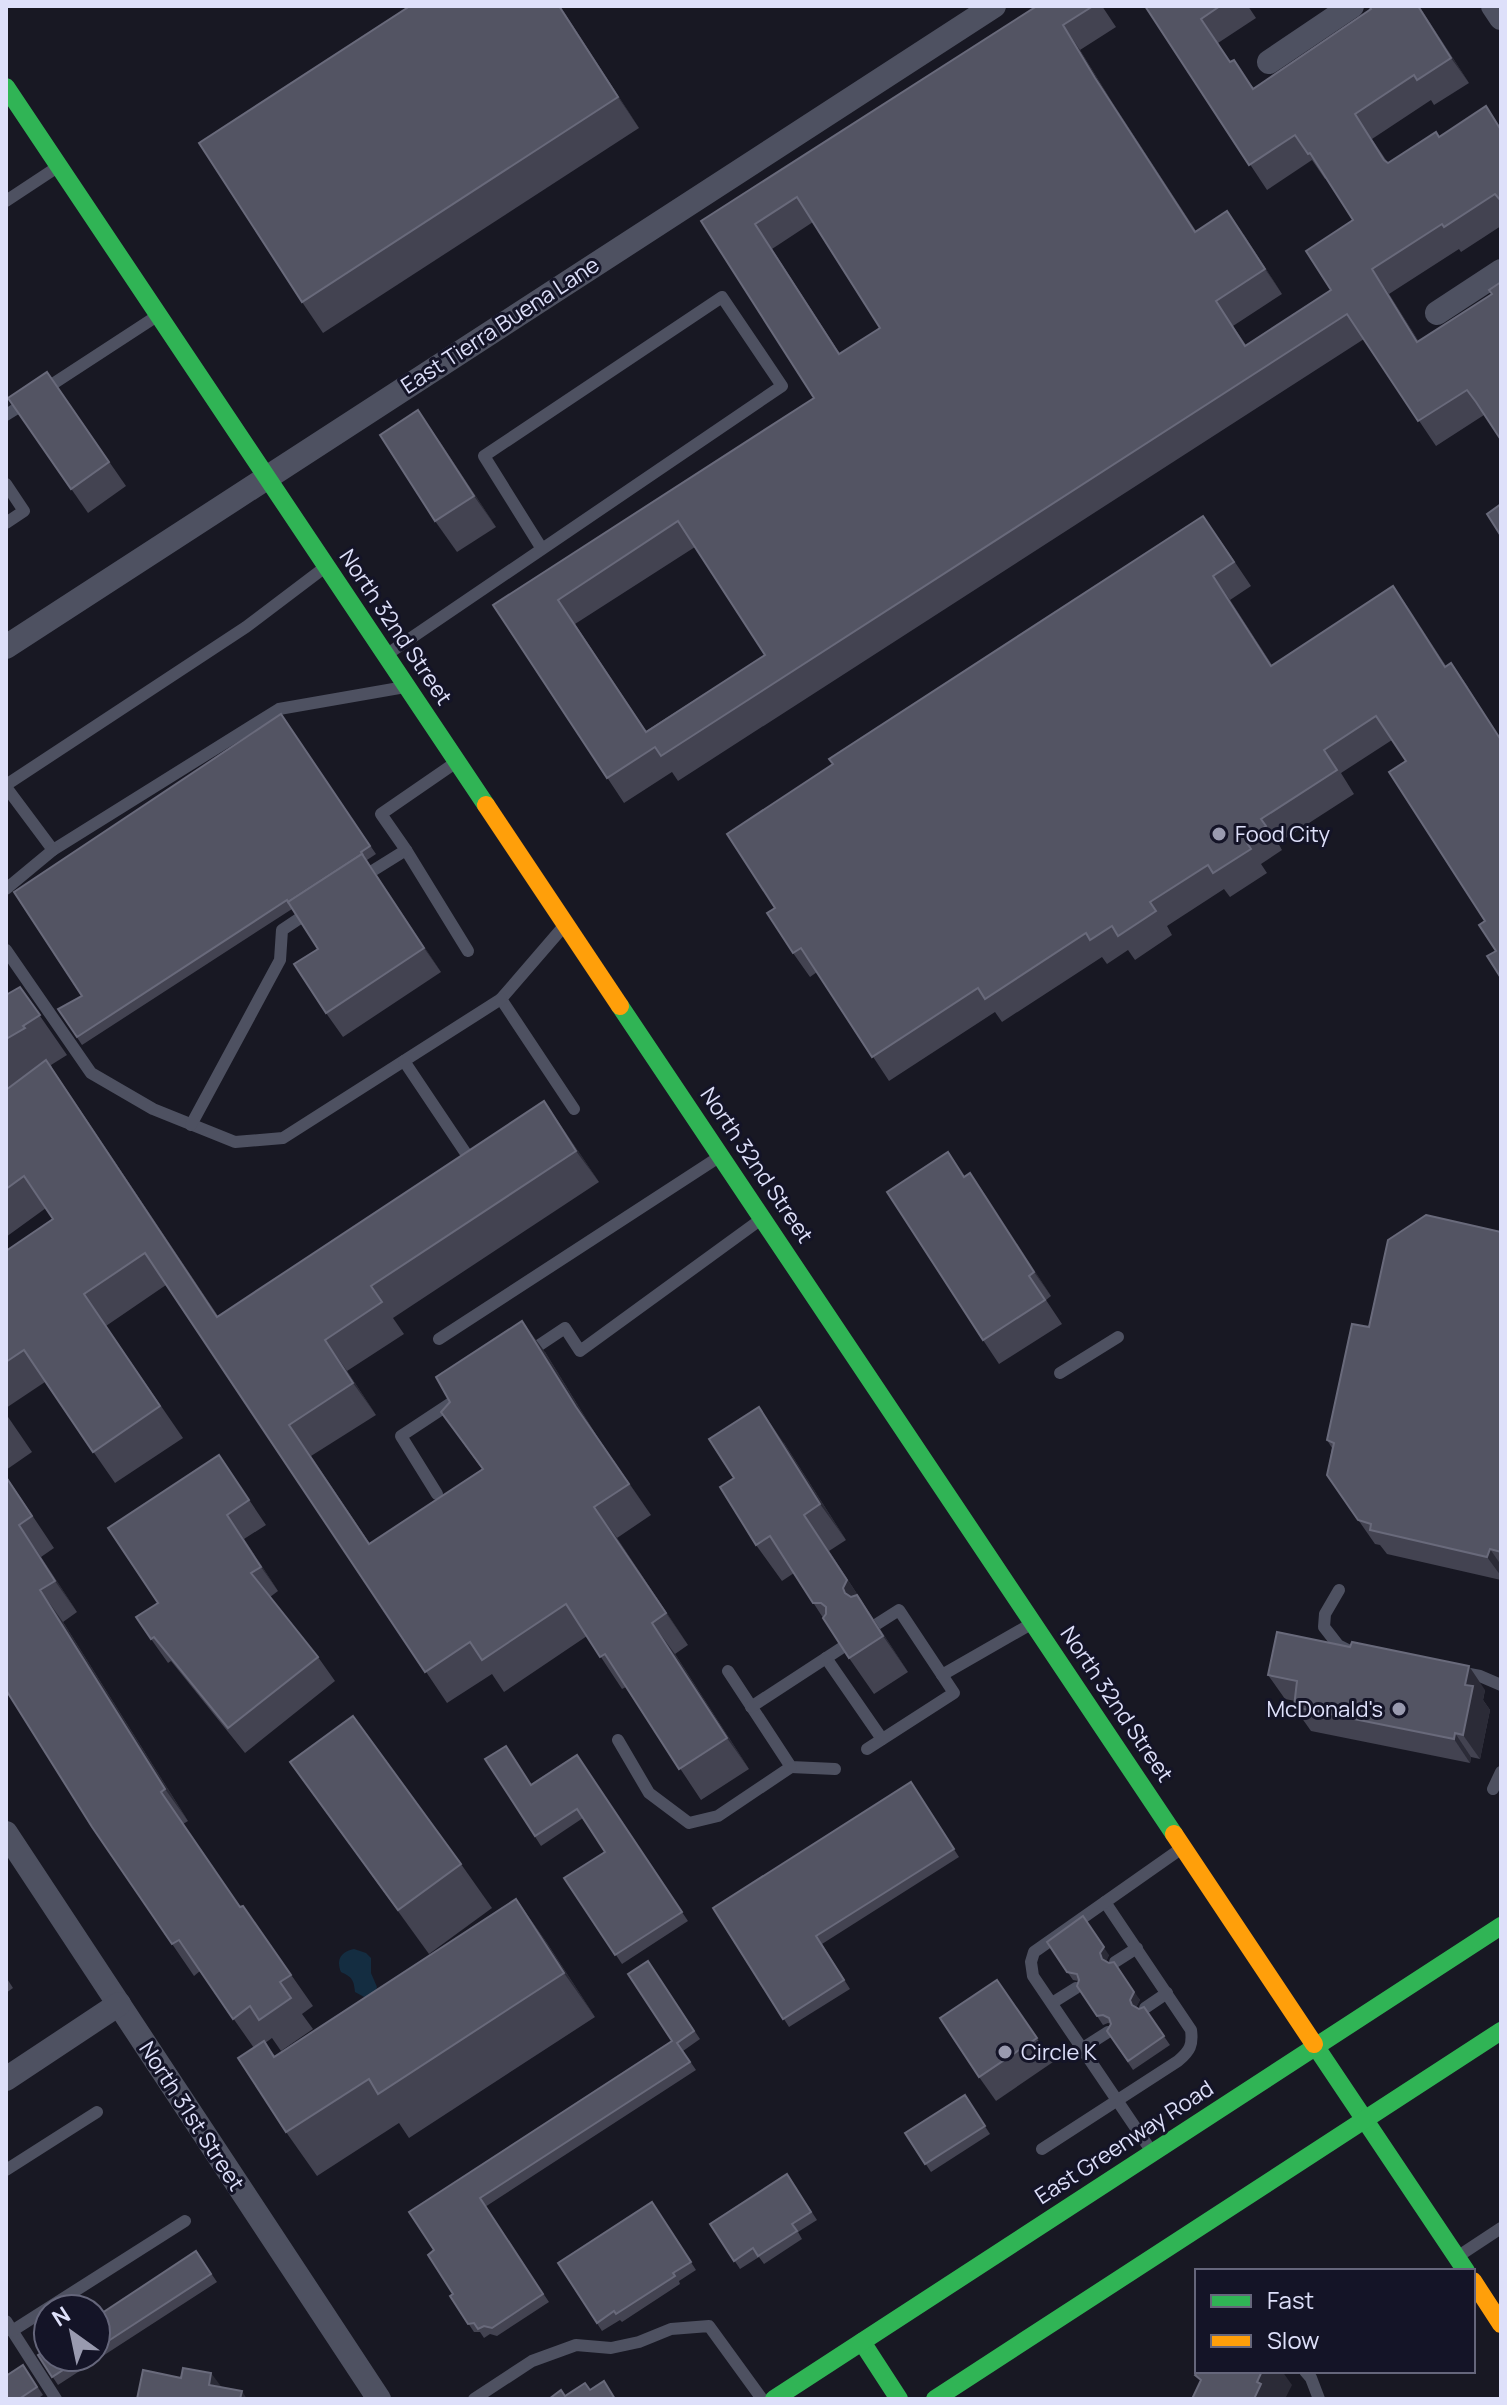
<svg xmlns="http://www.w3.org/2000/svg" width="1507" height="2405" viewBox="0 0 1507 2405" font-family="Manrope,sans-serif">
  <rect width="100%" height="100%" fill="#181823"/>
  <!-- water -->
  <path fill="#142d41" d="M 354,1949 L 366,1953 L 371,1958 L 371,1973 L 377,1987 L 375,1993 L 366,1998 L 355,1992 C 354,1980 352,1977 341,1972 C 336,1959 341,1952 354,1949 Z"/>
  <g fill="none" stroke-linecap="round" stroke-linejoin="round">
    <!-- lane -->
    <g stroke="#4e5161" stroke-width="12">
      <path d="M 6,201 L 56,168"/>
      <path d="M 42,391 L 157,316"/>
      <path d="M 6,415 L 27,402"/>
      <path d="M 6,484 L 24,511 L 6,523"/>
      <path d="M 389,653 L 782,386 L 722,297 L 484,456 L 542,549"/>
      <path d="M 6,785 L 246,627 L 324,568"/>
      <path d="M 6,787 L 53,850 L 279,709 L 405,687"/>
      <path d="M 406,850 L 468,951"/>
      <path d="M 361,878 L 406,850 L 381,814 L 455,763"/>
      <path d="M 6,889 L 53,850"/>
      <path d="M 564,926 L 501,999 L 574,1109"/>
      <path d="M 6,950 L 91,1073 L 153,1109 L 235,1142 L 283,1138 L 501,999"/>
      <path d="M 404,1061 L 473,1164"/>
      <path d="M 191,1125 L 280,960 L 282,930 L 312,910"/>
      <path d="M 439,1339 L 719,1157"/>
      <path d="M 526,1354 L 565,1328 L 580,1351 L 760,1220"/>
      <path d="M 1060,1373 L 1118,1337"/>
      <path d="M 437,1494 L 401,1436 L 457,1399"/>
      <path d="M 1339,1590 L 1325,1614 L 1324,1627 L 1338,1645 L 1350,1651"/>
      <path d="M 826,1658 L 882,1739"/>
      <path d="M 728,1671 L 791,1767 L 835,1769"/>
      <path d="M 1459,1672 L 1480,1676 L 1501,1685"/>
      <path d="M 942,1675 L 1031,1624"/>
      <path d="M 751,1707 L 843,1647"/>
      <path d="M 618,1740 L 649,1793 L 689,1823 L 718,1816 L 791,1767"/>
      <path d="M 867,1749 L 954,1693 L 899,1610 L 877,1624"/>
      <path d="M 1493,1789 L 1501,1772"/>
      <path d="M 1115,1962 L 1137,1948"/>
      <path d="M 1052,2003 L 1076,1988"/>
      <path d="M 1145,2008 L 1167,1993"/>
      <path d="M 1083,2048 L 1108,2032"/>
      <path d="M 1042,2149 L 1178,2061 C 1190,2051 1193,2045 1191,2030 L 1105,1902"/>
      <path d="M 1152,2152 L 1033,1976 L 1031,1962 L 1034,1952 L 1182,1848"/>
      <path d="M 6,2170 L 97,2112"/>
      <path d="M 1457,2257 L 1501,2228"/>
      <path d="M 6,2321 L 56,2399"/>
      <path d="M 12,2331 L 185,2221"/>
      <path d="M 1305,2371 L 1311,2378 L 1319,2399"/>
      <path d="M 474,2399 L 532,2361 L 576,2345 L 611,2348 L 639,2342 L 671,2329 L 709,2326 L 762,2399"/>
    </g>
    <!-- street -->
    <g stroke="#4e5161" stroke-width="24">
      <path d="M 1493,6 L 1501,18"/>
      <path d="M 1269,62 L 1352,6"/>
      <path d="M 1437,313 L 1501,271"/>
      <path d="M 6,647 L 994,6"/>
      <path d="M 6,1833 L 379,2399"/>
      <path d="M 6,2079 L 119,2004"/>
    </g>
    <!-- fast -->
    <g stroke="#30b455" stroke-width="18">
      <path d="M 6,87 L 486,805"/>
      <path d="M 620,1006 L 1174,1834"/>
      <path d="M 1314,2044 L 1466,2271"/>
      <path d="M 862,2342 L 899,2399"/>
      <path d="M 774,2399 L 1501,1926"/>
      <path d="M 935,2399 L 1501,2031"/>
    </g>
    <!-- slow -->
    <g stroke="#ff9f0a" stroke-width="18">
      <path d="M 486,805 L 620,1006"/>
      <path d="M 1174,1834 L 1314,2044"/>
      <path d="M 1473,2281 L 1501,2324"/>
    </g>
  </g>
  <!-- wall -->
  <g fill="#434351" fill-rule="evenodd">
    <path d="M 410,6 L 560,6 L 639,128 L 323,333 L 302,302 Z"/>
    <path d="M 1037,6 L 1102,6 L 1116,27 L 1080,50 L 1112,102 L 1196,231 L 1244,235 L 1282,294 L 1233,326 L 1246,345 L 1331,290 L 1353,220 L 1326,178 L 1325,179 L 1312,160 L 1267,190 L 1145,6 L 1248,6 L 1256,18 L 1218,43 L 1230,62 L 1254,88 L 1371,9 L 1369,6 L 1419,6 L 1469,83 L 1434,105 L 1431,100 L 1372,139 L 1388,163 L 1439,137 L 1501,128 L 1501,226 L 1461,252 L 1459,249 L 1389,294 L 1419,342 L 1492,294 L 1501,282 L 1484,415 L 1436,446 L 1364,339 L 678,781 L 672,772 L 624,803 L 493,605 L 814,398 L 701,221 ZM 813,222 L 880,328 L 840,354 L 772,249 ZM 695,547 L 765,655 L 646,731 L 575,624 Z"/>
    <path d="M 47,372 L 126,486 L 88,513 L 8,398 Z"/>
    <path d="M 440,442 L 496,527 L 457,552 L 435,521 Z"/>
    <path d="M 1220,540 L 1251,586 L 1230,600 L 1272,665 L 1393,586 L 1446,666 L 1451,663 L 1468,687 L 1496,951 L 1485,921 L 1406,761 L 1392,740 L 1341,773 L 1354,794 L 1278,843 L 1282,850 L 1261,864 L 1267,873 L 1230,897 L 1224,889 L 1167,926 L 1172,935 L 1135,960 L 1128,950 L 1107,964 L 1102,957 L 1002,1022 L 995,1012 L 889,1081 L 817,972 L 810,977 L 793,953 L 775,908 Z"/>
    <path d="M 281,714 L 376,854 L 367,860 L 368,864 L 441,972 L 343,1037 L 326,1013 L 318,949 L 292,909 L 82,1045 L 58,1009 L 82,996 Z"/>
    <path d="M 20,987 L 67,1055 L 51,1065 L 52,1068 L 218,1316 L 544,1101 L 599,1182 L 393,1318 L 404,1334 L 347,1371 L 376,1415 L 311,1456 L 370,1544 L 482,1469 L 441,1412 L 545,1352 L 598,1438 L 651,1515 L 617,1538 L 688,1645 L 675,1654 L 749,1769 L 701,1800 L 626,1687 L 622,1689 L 587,1636 L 504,1692 L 492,1674 L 447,1703 L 166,1285 L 106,1326 L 183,1438 L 115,1483 L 45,1382 L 6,1408 L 6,1251 L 53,1219 L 46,1208 L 6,1237 L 6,995 Z"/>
    <path d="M 970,1173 L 1051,1296 L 1046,1300 L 1062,1324 L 999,1364 L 983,1340 L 965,1177 Z"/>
    <path d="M 1501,1232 L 1501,1580 L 1387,1554 L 1380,1545 L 1375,1544 L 1327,1475 L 1332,1448 L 1327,1440 L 1369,1327 Z"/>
    <path d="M 6,1414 L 32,1452 L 6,1470 Z"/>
    <path d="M 784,1443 L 846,1540 L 829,1551 L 908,1672 L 874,1694 L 849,1658 L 794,1573 L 782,1581 L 756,1545 Z"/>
    <path d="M 219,1455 L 266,1525 L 244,1539 L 278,1591 L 270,1597 L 318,1657 L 335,1681 L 245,1753 L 171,1661 L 168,1663 L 151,1639 L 158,1603 Z"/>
    <path d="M 6,1476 L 54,1548 L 41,1557 L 77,1612 L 63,1622 L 188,1821 L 183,1824 L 240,1907 L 243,1906 L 313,2006 L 302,2014 L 313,2029 L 281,2051 L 272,2038 L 265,2043 L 275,2056 L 516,1899 L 547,1943 L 595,2017 L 409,2138 L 399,2123 L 317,2176 L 286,2132 L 254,2048 L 200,1971 L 194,1976 L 92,1827 L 6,1690 Z"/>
    <path d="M 1268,1675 L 1485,1690 L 1483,1700 L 1490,1710 L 1480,1759 L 1471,1757 L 1470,1763 L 1311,1731 L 1294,1707 L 1295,1701 L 1285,1699 Z"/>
    <path d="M 577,1755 L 688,1921 L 622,1964 L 564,1878 L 605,1852 L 583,1818 L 541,1846 L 485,1759 L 531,1784 Z"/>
    <path d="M 290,1762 L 461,1864 L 492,1908 L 429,1954 Z"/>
    <path d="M 911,1782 L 959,1857 L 822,1944 L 850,1989 L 789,2027 L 713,1908 Z"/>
    <path d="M 1047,1942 L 1109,1955 L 1106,1961 L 1140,2000 L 1136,2007 L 1139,2009 L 1144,2007 L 1170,2045 L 1133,2070 L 1107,2031 L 1111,2024 L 1108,2023 L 1103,2025 L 1077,1986 L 1079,1981 L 1073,1980 Z"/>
    <path d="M 648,1961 L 700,2039 L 683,2051 L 696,2070 L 485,2207 L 549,2302 L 497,2336 L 490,2334 L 484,2338 L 480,2332 L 474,2332 L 450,2296 L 453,2294 L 434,2250 L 409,2212 L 672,2041 Z"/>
    <path d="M 6,1977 L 13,1988 L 6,1993 Z"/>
    <path d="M 997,1980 L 1053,2062 L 996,2101 L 979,2077 Z"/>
    <path d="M 965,2095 L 990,2134 L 931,2172 L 905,2133 Z"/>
    <path d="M 787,2174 L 817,2220 L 798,2232 L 802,2239 L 764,2264 L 759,2257 L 740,2269 L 710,2224 Z"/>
    <path d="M 652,2202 L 696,2270 L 679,2281 L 680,2284 L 622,2322 L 620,2320 L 602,2331 L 558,2263 Z"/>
    <path d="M 196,2251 L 217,2282 L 58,2385 L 38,2355 L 48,2357 L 96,2357 L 96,2317 Z"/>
    <path d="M 23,2365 L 43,2395 L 37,2399 L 6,2399 Z"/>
  </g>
  <!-- shaded-wall -->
  <g fill="#2b2b37">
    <path d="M 559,6 L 560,6 L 639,128 L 618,97 Z"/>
    <path d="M 1418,6 L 1419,6 L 1469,83 L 1451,58 Z"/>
    <path d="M 1063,25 L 1080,50 L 1112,102 L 1212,257 L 1095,78 Z"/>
    <path d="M 1227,211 L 1244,235 L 1282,294 L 1265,269 Z"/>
    <path d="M 755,224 L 772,249 L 856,379 L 839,354 Z"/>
    <path d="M 1372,269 L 1389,294 L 1435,367 L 1417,342 Z"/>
    <path d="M 418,410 L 440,442 L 496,527 L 474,496 Z"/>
    <path d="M 1213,576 L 1230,600 L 1288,690 L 1271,666 Z"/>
    <path d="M 1393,586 L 1410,610 L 1462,691 L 1445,667 Z"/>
    <path d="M 1451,663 L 1468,687 L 1501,740 Z"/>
    <path d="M 362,854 L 379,878 L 441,972 L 424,948 Z"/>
    <path d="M 46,1060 L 68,1092 L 239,1348 L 217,1317 Z"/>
    <path d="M 544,1101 L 566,1133 L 599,1182 L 576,1151 Z"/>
    <path d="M 970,1173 L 987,1197 L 1051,1296 L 1034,1272 Z"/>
    <path d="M 522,1321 L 545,1352 L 598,1438 L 651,1515 L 576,1407 Z"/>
    <path d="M 325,1340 L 347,1371 L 376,1415 L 353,1383 Z"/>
    <path d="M 759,1407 L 784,1443 L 846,1540 L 820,1504 Z"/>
    <path d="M 289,1425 L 311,1456 L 391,1576 L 369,1544 Z"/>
    <path d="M 594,1507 L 617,1538 L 688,1645 L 666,1613 Z"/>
    <path d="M 227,1515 L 244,1539 L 278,1591 L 261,1567 Z"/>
    <path d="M 804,1515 L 829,1551 L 908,1672 L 883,1636 L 845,1593 Z"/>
    <path d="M 19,1525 L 41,1557 L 77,1612 L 55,1581 Z"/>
    <path d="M 1490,1549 L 1501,1565 L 1501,1576 L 1487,1557 Z"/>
    <path d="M 40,1590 L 63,1622 L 188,1821 L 165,1789 Z"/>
    <path d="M 652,1623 L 675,1654 L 749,1769 L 727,1738 Z"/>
    <path d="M 1469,1666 L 1485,1690 L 1483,1700 L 1490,1710 L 1480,1759 L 1463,1735 L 1465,1685 Z"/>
    <path d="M 1455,1733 L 1471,1757 L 1470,1763 L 1454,1739 Z"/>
    <path d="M 516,1899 L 547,1943 L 595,2017 L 564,1973 Z"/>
    <path d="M 1083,1916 L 1109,1955 L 1106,1962 L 1102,1959 Z"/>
    <path d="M 1114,1962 L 1140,2000 L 1136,2008 L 1132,2005 Z"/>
    <path d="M 1262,2371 L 1282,2371 L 1292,2385 L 1285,2399 L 1254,2399 L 1257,2382 Z"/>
    <path d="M 211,2373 L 223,2389 L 209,2385 Z"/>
    <path d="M 242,2391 L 247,2399 L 240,2399 Z"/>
  </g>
  <!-- building -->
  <g fill="#535463" stroke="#696a7b" stroke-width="2" fill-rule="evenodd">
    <path d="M 410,6 L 559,6 L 618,97 L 302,302 L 199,143 Z"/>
    <path d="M 1037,6 L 1093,6 L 1063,25 L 1095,78 L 1195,232 L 1227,211 L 1265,269 L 1216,301 L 1245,346 L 1331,290 L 1306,251 L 1353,220 L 1310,153 L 1308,154 L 1295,135 L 1249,165 L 1145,6 L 1220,6 L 1201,19 L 1230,62 L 1234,60 L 1253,89 L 1371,9 L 1369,6 L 1418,6 L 1451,58 L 1417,80 L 1414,75 L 1355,114 L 1384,160 L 1388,163 L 1436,132 L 1439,137 L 1486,106 L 1501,130 L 1501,201 L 1495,194 L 1444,227 L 1442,224 L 1372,269 L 1417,342 L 1492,294 L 1489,290 L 1501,282 L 1501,440 L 1476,402 L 1467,390 L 1418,421 L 1347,314 L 661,756 L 655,747 L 607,778 L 493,605 L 814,398 L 701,221 ZM 797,197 L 880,328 L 839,354 L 755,224 ZM 678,521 L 765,655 L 646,732 L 558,600 Z"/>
    <path d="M 47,372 L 109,462 L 71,489 L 8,398 Z"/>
    <path d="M 418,410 L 474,496 L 435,521 L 380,435 Z"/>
    <path d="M 1501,504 L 1501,536 L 1487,514 Z"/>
    <path d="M 1203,516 L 1234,562 L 1213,576 L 1271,666 L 1393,586 L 1445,667 L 1451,663 L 1501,740 L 1501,978 L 1487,956 L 1496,951 L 1479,925 L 1485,921 L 1389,772 L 1406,761 L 1376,716 L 1324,750 L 1337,770 L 1261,819 L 1266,826 L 1245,840 L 1251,849 L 1213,873 L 1208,865 L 1150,902 L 1156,911 L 1118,936 L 1112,926 L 1090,940 L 1086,933 L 985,999 L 978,988 L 872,1057 L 801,948 L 793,953 L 767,913 L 775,908 L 727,834 L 833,764 L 829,759 Z"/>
    <path d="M 281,714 L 370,846 L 361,852 L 363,855 L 362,854 L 288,902 L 287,900 L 77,1037 L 58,1009 L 82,996 L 14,892 Z"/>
    <path d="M 362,854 L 424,948 L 326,1013 L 294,964 L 318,949 L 288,902 Z"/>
    <path d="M 20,987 L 40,1015 L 23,1026 L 25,1028 L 6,1039 L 6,995 Z"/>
    <path d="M 46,1060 L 217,1317 L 544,1101 L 576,1151 L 371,1286 L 382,1302 L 325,1340 L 353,1383 L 289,1425 L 369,1544 L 483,1469 L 441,1412 L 450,1402 L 436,1377 L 522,1321 L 576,1407 L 629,1484 L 594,1507 L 666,1613 L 652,1623 L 727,1738 L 679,1769 L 605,1654 L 600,1657 L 566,1604 L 482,1660 L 470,1642 L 425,1672 L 145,1253 L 84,1294 L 160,1406 L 93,1452 L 24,1350 L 6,1362 L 6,1251 L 53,1219 L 24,1176 L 6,1189 L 6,1090 Z"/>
    <path d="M 948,1152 L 964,1177 L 970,1173 L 1034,1272 L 1029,1276 L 1045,1300 L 983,1340 L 887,1192 Z"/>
    <path d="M 1426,1215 L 1501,1232 L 1501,1552 L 1490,1549 L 1487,1557 L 1370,1530 L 1371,1524 L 1358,1520 L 1327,1475 L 1334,1443 L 1327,1440 L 1352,1324 L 1369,1327 L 1388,1240 Z"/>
    <path d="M 759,1407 L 820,1504 L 804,1515 L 847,1580 L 843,1588 L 845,1593 L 851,1597 L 857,1595 L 883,1636 L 849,1658 L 823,1618 L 826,1614 L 826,1607 L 821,1603 L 813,1603 L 770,1536 L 756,1545 L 720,1487 L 734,1478 L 709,1439 Z"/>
    <path d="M 219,1455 L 249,1500 L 227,1515 L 261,1567 L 251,1573 L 318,1657 L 228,1728 L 154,1637 L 151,1639 L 136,1617 L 158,1603 L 108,1528 Z"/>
    <path d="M 6,1477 L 32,1516 L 19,1525 L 55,1581 L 40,1590 L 165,1789 L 161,1792 L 240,1907 L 243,1906 L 291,1975 L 280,1982 L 291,1998 L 259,2020 L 250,2006 L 233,2019 L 179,1940 L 172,1944 L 92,1827 L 6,1690 Z"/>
    <path d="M 1277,1632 L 1350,1647 L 1352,1642 L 1469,1666 L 1465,1685 L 1473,1686 L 1463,1735 L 1455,1733 L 1454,1739 L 1294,1707 L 1297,1681 L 1268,1675 Z"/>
    <path d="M 353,1716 L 461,1864 L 398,1910 L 290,1762 Z"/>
    <path d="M 506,1746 L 531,1785 L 577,1755 L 682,1912 L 615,1955 L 564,1878 L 605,1852 L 577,1809 L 535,1836 L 485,1759 Z"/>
    <path d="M 911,1782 L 954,1849 L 816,1936 L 844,1980 L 783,2019 L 713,1908 Z"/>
    <path d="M 516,1899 L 564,1973 L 378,2094 L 369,2079 L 286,2132 L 238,2058 L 264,2041 L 274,2057 Z"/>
    <path d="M 1083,1916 L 1104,1947 L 1100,1953 L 1102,1959 L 1109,1963 L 1114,1962 L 1134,1992 L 1130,2000 L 1132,2005 L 1139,2009 L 1144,2007 L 1164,2036 L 1128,2061 L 1107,2031 L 1111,2024 L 1109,2018 L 1103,2015 L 1097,2016 L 1077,1986 L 1079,1980 L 1077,1974 L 1067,1972 L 1047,1942 Z"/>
    <path d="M 648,1961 L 694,2031 L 677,2043 L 690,2062 L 480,2198 L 543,2294 L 492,2328 L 484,2326 L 478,2329 L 474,2323 L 468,2324 L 450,2296 L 453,2294 L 428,2255 L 434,2250 L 409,2212 L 672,2041 L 628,1974 Z"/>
    <path d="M 997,1980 L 1037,2038 L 979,2077 L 940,2018 Z"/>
    <path d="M 965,2095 L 985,2126 L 925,2164 L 905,2133 Z"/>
    <path d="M 787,2174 L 811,2212 L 792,2224 L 797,2231 L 758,2256 L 753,2248 L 734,2261 L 710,2224 Z"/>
    <path d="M 652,2202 L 691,2262 L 673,2273 L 675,2276 L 616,2314 L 614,2311 L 597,2323 L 558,2263 Z"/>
    <path d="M 196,2251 L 211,2274 L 96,2349 L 96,2317 Z"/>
    <path d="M 48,2349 L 48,2357 L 83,2357 L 52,2377 L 38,2355 Z"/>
    <path d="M 23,2365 L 37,2387 L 19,2399 L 6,2399 L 6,2376 Z"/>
    <path d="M 183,2368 L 211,2373 L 209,2385 L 242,2391 L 240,2399 L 137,2399 L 143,2370 L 181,2378 Z"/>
    <path d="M 1198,2371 L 1262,2371 L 1257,2382 L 1261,2384 L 1254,2399 L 1192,2399 L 1201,2380 L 1195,2375 Z"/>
    <path d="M 604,2381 L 615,2399 L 549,2399 L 561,2390 L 565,2396 L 585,2383 L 590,2390 Z"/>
  </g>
  <!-- markers -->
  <g fill="#999aaf" stroke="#141427" stroke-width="3">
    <circle cx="1219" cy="834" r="8"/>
    <circle cx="1399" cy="1709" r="8"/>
    <circle cx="1005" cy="2052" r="8"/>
  </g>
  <g text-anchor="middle" stroke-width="6" stroke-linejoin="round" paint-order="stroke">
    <!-- street labels -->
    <g font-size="22" fill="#dee0fa" stroke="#141427">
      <text transform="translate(500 325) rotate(-33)" y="8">East Tierra Buena Lane</text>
      <text transform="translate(396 627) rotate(56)" y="8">North 32nd Street</text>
      <text transform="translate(757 1165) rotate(56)" y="8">North 32nd Street</text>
      <text transform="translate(1117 1704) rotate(56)" y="8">North 32nd Street</text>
      <text transform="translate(192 2116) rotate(57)" y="8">North 31st Street</text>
      <text transform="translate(1124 2142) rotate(-33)" y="8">East Greenway Road</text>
    </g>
    <!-- poi labels -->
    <g font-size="22" fill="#dee0fa" stroke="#141427" text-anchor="start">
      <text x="1235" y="842">Food City</text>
      <text x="1383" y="1717" text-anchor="end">McDonald's</text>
      <text x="1021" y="2060">Circle K</text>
    </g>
  </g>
  <!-- border -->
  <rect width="1507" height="2405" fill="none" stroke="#dee0fa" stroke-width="16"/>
  <!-- legend -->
  <rect x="1195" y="2269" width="280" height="104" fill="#141427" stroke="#65667b" stroke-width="2"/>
  <rect x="1211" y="2295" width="40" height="12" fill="#30b455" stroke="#65667b" stroke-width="2"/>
  <text x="1267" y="2309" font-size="24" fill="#dee0fa">Fast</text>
  <rect x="1211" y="2335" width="40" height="12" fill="#ff9f0a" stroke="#65667b" stroke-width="2"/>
  <text x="1267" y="2349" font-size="24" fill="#dee0fa">Slow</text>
  <!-- north arrow -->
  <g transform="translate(72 2333) rotate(327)"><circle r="38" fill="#141427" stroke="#65667b" stroke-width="2"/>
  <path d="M0-6L14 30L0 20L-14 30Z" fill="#999aaf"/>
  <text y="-12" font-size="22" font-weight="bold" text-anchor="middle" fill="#dee0fa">N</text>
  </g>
</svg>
